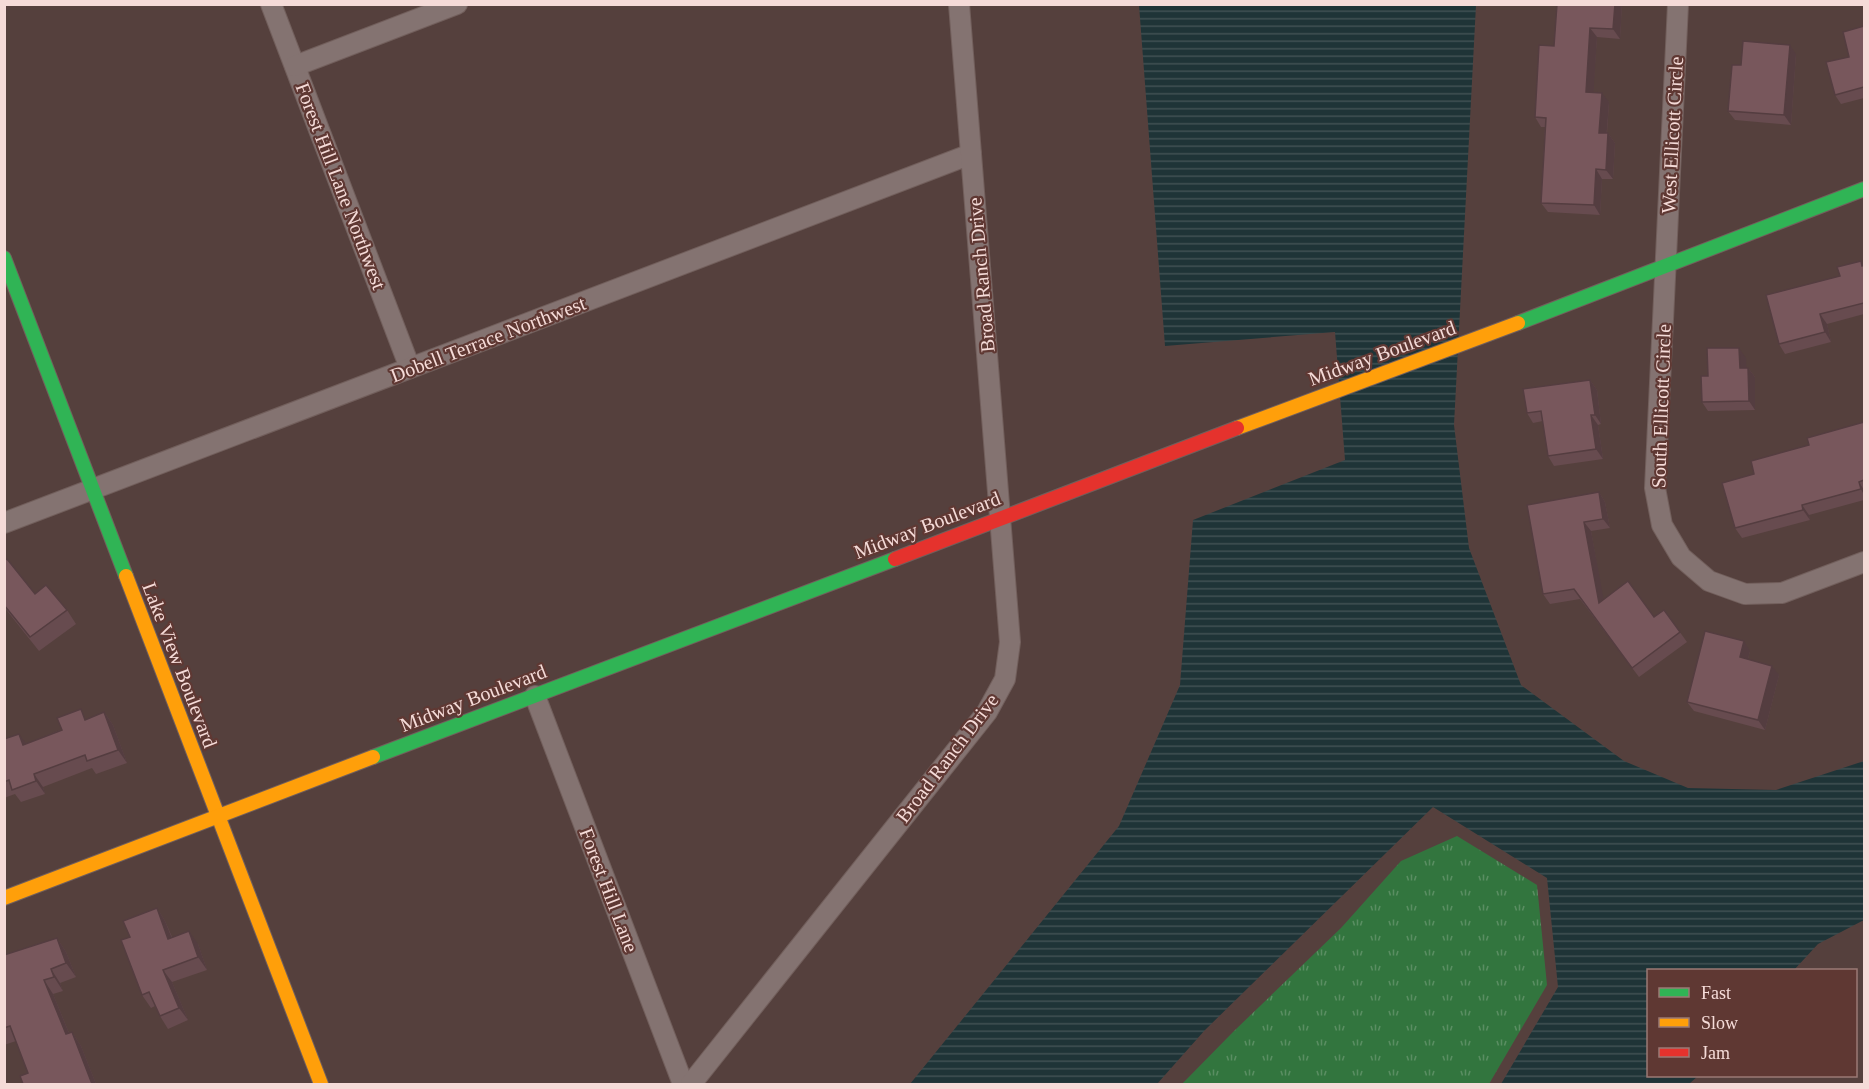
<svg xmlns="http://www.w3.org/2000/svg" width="1869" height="1089" viewBox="0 0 1869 1089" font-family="Georgia,serif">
  <defs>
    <pattern id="grass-tufts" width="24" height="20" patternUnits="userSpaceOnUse" patternTransform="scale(1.5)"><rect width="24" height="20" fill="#32753e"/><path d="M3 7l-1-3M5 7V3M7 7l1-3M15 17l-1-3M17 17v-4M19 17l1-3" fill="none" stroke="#5a8e62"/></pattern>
    <pattern id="water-rules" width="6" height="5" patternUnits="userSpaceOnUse" patternTransform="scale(1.5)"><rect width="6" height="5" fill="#1f3437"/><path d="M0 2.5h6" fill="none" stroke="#405153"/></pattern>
  </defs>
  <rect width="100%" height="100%" fill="#55403d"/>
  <!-- grass -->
  <path fill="url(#grass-tufts)" d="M 1457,836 L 1537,885 L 1547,985 L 1489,1084 L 1182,1084 L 1233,1032 L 1341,928 L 1401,861 Z"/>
  <!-- water -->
  <path fill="url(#water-rules)" d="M 1139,5 L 1476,5 L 1454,425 L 1469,548 L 1521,685 L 1624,761 L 1688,788 L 1776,790 L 1864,761 L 1864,920 L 1818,944 L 1794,970 L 1648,970 L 1648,1076 L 1698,1076 L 1689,1084 L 1501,1084 L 1558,987 L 1547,878 L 1433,807 L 1205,1030 L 1157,1084 L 910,1084 L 1119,826 L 1180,685 L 1193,520 L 1345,460 L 1335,332 L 1165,346 Z"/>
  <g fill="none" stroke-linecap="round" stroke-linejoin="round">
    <defs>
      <g id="street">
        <path d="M 271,4 L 410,368"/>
        <path d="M 1678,4 L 1655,488 L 1662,525 L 1681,557 L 1709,581 L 1745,594 L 1782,593 L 1864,562"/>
        <path d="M 295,66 L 457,4"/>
        <path d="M 4,523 L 971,154"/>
        <path d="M 535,696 L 683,1084"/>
        <path d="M 691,1084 L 987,712 L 1005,679 L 1010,642 L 959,4"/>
      </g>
      <g id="fast">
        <path d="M 4,258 L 126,576"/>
        <path d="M 1518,323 L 1864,189"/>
        <path d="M 373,757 L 895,559"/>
      </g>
      <g id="slow">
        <path d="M 1237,428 L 1518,323"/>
        <path d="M 126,576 L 321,1084"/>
        <path d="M 4,898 L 373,757"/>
      </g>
      <path id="jam" d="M 895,559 L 1237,428"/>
    </defs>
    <!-- street casing -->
    <use href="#street" stroke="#725f5c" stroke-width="22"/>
    <!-- fast casing -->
    <use href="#fast" stroke="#725f5c" stroke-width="16"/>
    <!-- slow casing -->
    <use href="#slow" stroke="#725f5c" stroke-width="16"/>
    <!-- jam casing -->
    <use href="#jam" stroke="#725f5c" stroke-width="16"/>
    <!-- street -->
    <use href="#street" stroke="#847371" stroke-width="20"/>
    <!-- fast -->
    <use href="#fast" stroke="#30b455" stroke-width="14"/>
    <!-- slow -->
    <use href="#slow" stroke="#ff9f0a" stroke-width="14"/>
    <!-- jam -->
    <use href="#jam" stroke="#e5322d" stroke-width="14"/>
  </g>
  <!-- wall -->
  <g fill="#674b4f">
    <path d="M 1622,4 L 1620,39 L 1597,37 L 1593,92 L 1609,102 L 1607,133 L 1608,133 L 1615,143 L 1613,179 L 1602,179 L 1600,215 L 1548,212 L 1541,203 L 1545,127 L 1541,127 L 1535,117 L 1554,46 Z"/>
    <path d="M 1864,26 L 1864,98 L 1841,104 L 1835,95 L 1849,57 Z"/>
    <path d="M 1796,54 L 1791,125 L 1735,120 L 1728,111 L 1741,65 Z"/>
    <path d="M 1864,265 L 1864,314 L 1827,324 L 1831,342 L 1785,354 L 1779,344 L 1840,276 Z"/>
    <path d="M 1746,358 L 1746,368 L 1748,368 L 1755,377 L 1755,410 L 1708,411 L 1702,402 L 1708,376 Z"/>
    <path d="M 1590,380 L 1597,390 L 1601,424 L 1598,425 L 1603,459 L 1554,466 L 1548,456 L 1543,421 L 1533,423 L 1527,413 Z"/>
    <path d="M 1864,422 L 1864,500 L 1809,515 L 1810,520 L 1742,538 L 1735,528 L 1754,474 L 1809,445 Z"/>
    <path d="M 1599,492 L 1605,502 L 1610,528 L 1591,531 L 1603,600 L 1654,617 L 1664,610 L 1687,642 L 1639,677 L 1580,599 L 1550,604 L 1543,594 Z"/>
    <path d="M 4,561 L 35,594 L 67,610 L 76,624 L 39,651 L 4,607 Z"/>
    <path d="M 1750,651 L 1748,659 L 1779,675 L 1765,730 L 1694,711 L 1687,702 Z"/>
    <path d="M 104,712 L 113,725 L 127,763 L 96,774 L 92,768 L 43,787 L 45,794 L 21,802 L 15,794 L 4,798 L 4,739 L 26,744 Z"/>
    <path d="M 157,908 L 165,921 L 172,937 L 198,944 L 207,970 L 172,982 L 188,1020 L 168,1029 L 160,1016 L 155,1006 L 151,1008 L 142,995 L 130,937 Z"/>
    <path d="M 57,938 L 66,952 L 76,977 L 60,983 L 63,991 L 53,994 L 69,1033 L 72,1032 L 81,1046 L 96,1084 L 23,1084 L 28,1073 L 16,1041 L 4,1045 L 4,955 Z"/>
  </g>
  <!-- shaded-wall -->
  <g fill="#543d40">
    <path d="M 1615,4 L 1622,4 L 1620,39 L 1613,29 Z"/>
    <path d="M 1590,28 L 1597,37 L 1593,101 L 1586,92 Z"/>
    <path d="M 1790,45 L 1796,54 L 1791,125 L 1784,115 Z"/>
    <path d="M 1602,93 L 1609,102 L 1606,142 L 1599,133 Z"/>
    <path d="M 1608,133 L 1615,143 L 1613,179 L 1606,170 Z"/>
    <path d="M 1596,169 L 1602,179 L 1600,215 L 1594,205 Z"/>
    <path d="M 1820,314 L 1827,324 L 1831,342 L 1825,332 Z"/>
    <path d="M 1739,348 L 1746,358 L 1747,377 L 1740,368 Z"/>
    <path d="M 1748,368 L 1755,377 L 1755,410 L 1749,401 Z"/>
    <path d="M 1590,380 L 1597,390 L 1601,424 L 1595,415 Z"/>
    <path d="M 1591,415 L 1598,425 L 1603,459 L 1596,449 Z"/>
    <path d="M 1859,482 L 1864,490 L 1864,495 L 1861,489 Z"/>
    <path d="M 1599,492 L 1605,502 L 1610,528 L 1603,519 Z"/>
    <path d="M 1802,505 L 1809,515 L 1810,520 L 1803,510 Z"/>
    <path d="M 1584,522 L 1591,531 L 1606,612 L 1599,603 Z"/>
    <path d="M 1744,641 L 1750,651 L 1746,667 L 1740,657 Z"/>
    <path d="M 1772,666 L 1779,675 L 1765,730 L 1758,720 Z"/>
    <path d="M 104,712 L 113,725 L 127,763 L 118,750 Z"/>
    <path d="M 19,734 L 28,746 L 23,745 Z"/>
    <path d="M 34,774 L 43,787 L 45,794 L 36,781 Z"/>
    <path d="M 157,908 L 165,921 L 177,951 L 168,939 Z"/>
    <path d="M 189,931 L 198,944 L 207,970 L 198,957 Z"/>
    <path d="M 57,938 L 66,952 L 76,977 L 66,963 Z"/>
    <path d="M 51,969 L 60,983 L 63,991 L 54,977 Z"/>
    <path d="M 163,970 L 172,982 L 188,1020 L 179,1008 Z"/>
    <path d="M 44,980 L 53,994 L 75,1048 L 66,1034 Z"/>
    <path d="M 72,1032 L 81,1046 L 96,1084 L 92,1084 Z"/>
  </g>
  <!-- building -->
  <g fill="#78575c" stroke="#543d40" stroke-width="1.5">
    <path d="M 1557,4 L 1615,4 L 1613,29 L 1590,28 L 1586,92 L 1602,93 L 1599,133 L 1608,133 L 1606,170 L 1596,169 L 1594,205 L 1541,203 L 1546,118 L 1535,117 L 1539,45 L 1554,46 Z"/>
    <path d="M 1864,26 L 1864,87 L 1835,95 L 1826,62 L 1849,57 L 1843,32 Z"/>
    <path d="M 1743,41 L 1790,45 L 1784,115 L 1728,111 L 1732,65 L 1741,65 Z"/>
    <path d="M 1861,261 L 1862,266 L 1864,265 L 1864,303 L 1820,314 L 1825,332 L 1779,344 L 1766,295 L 1840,276 L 1837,267 Z"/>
    <path d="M 1707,348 L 1739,348 L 1740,368 L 1748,368 L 1749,401 L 1702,402 L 1701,376 L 1708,376 Z"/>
    <path d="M 1590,380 L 1595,415 L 1591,415 L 1596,449 L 1548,456 L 1541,411 L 1527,413 L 1523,389 Z"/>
    <path d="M 1864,422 L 1864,480 L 1859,482 L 1861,489 L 1802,505 L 1803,510 L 1735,528 L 1722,483 L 1754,474 L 1751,461 L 1809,445 L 1807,438 Z"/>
    <path d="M 1599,492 L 1603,519 L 1584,522 L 1599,603 L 1628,581 L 1654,617 L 1664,610 L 1680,632 L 1632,668 L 1574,589 L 1543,594 L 1527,505 Z"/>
    <path d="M 7,559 L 35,594 L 46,585 L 67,610 L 30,637 L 4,605 L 4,561 Z"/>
    <path d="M 1705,631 L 1744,641 L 1740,657 L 1772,666 L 1758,720 L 1687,702 Z"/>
    <path d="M 81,709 L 85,720 L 104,712 L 118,750 L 87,761 L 85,755 L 34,774 L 36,781 L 12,790 L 9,780 L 4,782 L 4,739 L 19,734 L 23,745 L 62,730 L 57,718 Z"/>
    <path d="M 157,908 L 168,939 L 189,931 L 198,957 L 163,970 L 179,1008 L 160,1016 L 149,992 L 142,995 L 121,940 L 130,937 L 123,921 Z"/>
    <path d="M 57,938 L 66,963 L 51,969 L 54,977 L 44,980 L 66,1034 L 72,1032 L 92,1084 L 23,1084 L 20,1076 L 28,1073 L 10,1026 L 4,1028 L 4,955 Z"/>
  </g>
  <g text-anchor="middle" stroke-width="4.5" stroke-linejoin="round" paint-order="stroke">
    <!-- street labels -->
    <g font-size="20" fill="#f5dbd8" stroke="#5f3833">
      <text transform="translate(1672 135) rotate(-87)" y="7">West Ellicott Circle</text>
      <text transform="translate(341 186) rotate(69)" y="7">Forest Hill Lane Northwest</text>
      <text transform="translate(981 275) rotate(-95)" y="7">Broad Ranch Drive</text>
      <text transform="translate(488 339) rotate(-21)" y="7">Dobell Terrace Northwest</text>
      <text transform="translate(1382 353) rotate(-20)" y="7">Midway Boulevard</text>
      <text transform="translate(1661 406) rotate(-88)" y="7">South Ellicott Circle</text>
      <text transform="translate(927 525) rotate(-21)" y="7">Midway Boulevard</text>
      <text transform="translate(180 665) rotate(69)" y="7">Lake View Boulevard</text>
      <text transform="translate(473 698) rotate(-21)" y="7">Midway Boulevard</text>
      <text transform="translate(947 758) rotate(-53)" y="7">Broad Ranch Drive</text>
      <text transform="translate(609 890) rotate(69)" y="7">Forest Hill Lane</text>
    </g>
  </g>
  <!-- border -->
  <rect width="1869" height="1089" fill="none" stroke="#f5dbd8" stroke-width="12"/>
  <!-- legend -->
  <rect x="1647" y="969" width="210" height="108" fill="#5f3833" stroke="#9b7975" stroke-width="1.5"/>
  <rect x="1659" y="988" width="30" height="9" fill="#30b455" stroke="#9b7975" stroke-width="1.5"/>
  <text x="1701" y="999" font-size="18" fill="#f5dbd8">Fast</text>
  <rect x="1659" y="1018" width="30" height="9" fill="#ff9f0a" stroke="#9b7975" stroke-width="1.5"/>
  <text x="1701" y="1029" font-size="18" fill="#f5dbd8">Slow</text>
  <rect x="1659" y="1048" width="30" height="9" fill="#e5322d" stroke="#9b7975" stroke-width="1.5"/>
  <text x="1701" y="1059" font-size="18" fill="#f5dbd8">Jam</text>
</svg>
